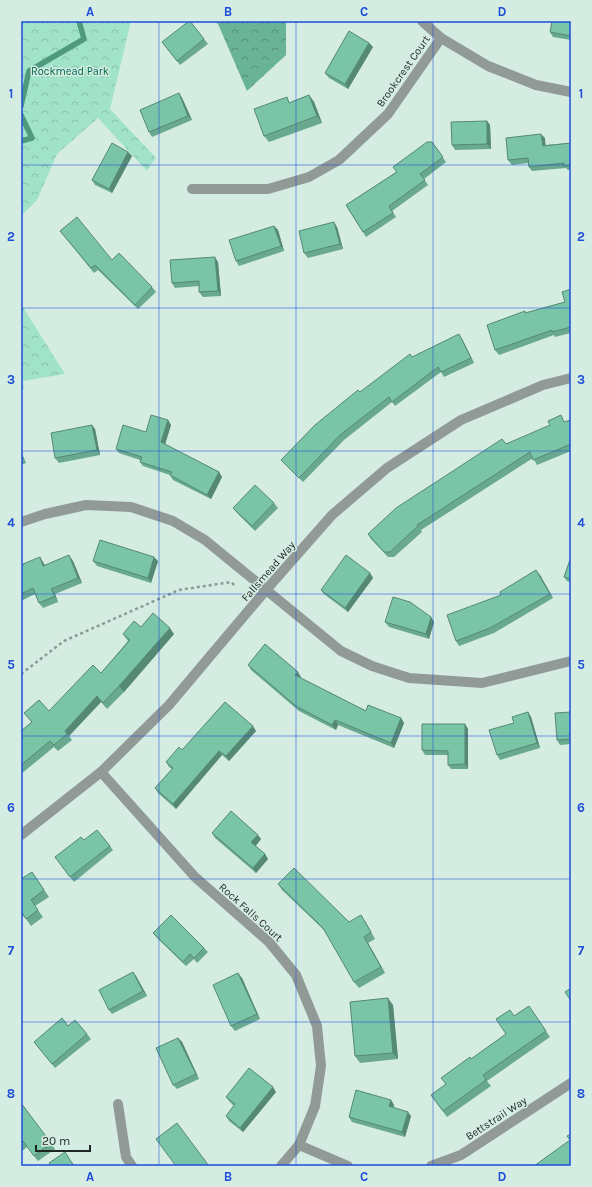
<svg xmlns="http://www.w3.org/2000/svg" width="592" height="1187" viewBox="0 0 592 1187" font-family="Karla,sans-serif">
  <defs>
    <pattern id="forest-crowns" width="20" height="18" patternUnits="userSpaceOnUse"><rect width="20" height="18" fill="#69b396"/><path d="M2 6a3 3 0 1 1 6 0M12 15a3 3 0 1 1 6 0" fill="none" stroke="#56917a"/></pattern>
    <pattern id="park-crowns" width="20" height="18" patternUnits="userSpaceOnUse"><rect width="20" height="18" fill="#a0e3c8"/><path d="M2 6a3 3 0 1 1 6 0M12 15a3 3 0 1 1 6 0" fill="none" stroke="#89c3ac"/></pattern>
  </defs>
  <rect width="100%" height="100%" fill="#d5ece2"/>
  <!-- forest -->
  <path fill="url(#forest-crowns)" d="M 214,21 L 286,21 L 286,55 L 247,91 L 218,24 Z"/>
  <!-- park -->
  <g fill="url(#park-crowns)">
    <path d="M 21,21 L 131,21 L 110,109 L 156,158 L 152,163 L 147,171 L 98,118 L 57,154 L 37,200 L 21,216 Z"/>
    <path d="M 21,304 L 65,374 L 23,381 L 24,389 L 21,390 Z"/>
  </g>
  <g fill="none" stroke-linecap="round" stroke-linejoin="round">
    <!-- stream -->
    <g stroke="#4f997d" stroke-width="5.5">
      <path d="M 21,106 L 29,71 L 84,39 L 79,21"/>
      <path d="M 21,115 L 32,138 L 21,141"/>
    </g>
    <!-- path -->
    <path stroke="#8a9b94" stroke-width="2.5" stroke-dasharray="3 3" stroke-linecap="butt" d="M 21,674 L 64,641 L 179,590 L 231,582 L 235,586"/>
    <!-- minor -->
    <g stroke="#919a96" stroke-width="10">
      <path d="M 192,189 L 268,189 L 309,177 L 339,160 L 388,114 L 441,38"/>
      <path d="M 21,522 L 45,514 L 86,505 L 131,507 L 173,521 L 205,540 L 341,651 L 372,666 L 409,678 L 482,683 L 571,661"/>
      <path d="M 101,772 L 195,877 L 269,942 L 296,975 L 317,1026 L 321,1066 L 315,1106 L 299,1145 L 281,1166"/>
      <path d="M 118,1104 L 126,1157 L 132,1166"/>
      <path d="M 299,1145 L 348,1166"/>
      <path d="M 431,1166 L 461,1155 L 571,1083"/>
    </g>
    <!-- tertiary -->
    <g stroke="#919a96" stroke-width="10">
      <path d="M 422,21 L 441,38 L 488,66 L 536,85 L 571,92"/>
      <path d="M 21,835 L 101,772 L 169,705 L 266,590 L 332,515 L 387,468 L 461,420 L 543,385 L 571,378"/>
    </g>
  </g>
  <!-- wall -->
  <g fill="#69a990">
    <path d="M 571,21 L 571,40 L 553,37 L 550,32 Z"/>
    <path d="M 204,39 L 208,44 L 180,65 L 162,42 Z"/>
    <path d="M 369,43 L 373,47 L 348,89 L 329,78 L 325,73 Z"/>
    <path d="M 179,93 L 182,98 L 192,120 L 152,137 L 149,132 Z"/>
    <path d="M 309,95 L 314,102 L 322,123 L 269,142 L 264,136 L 291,102 Z"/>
    <path d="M 487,121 L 490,125 L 491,149 L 455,150 L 452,145 Z"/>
    <path d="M 545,138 L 545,145 L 571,143 L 571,170 L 568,170 L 566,168 L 532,171 L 529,167 L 528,163 L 512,165 L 508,160 Z"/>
    <path d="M 432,142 L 446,162 L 424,179 L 428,185 L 392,211 L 396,217 L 366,237 L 346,205 L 396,172 Z"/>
    <path d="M 128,152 L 132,156 L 112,193 L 95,185 L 92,180 Z"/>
    <path d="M 274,226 L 278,230 L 284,251 L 239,266 L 236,261 Z"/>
    <path d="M 337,227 L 343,249 L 308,258 L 304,253 Z"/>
    <path d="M 60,231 L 152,287 L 156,292 L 138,309 L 98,270 L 94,273 Z"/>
    <path d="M 218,262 L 221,296 L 203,297 L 199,292 L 199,286 L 175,288 L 172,283 Z"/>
    <path d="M 571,289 L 571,333 L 555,337 L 554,335 L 499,355 L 495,350 L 526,313 L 565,302 Z"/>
    <path d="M 462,339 L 474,363 L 444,377 L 441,372 L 395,406 L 392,402 L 344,440 L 303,482 L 281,460 L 360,392 L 412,357 Z"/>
    <path d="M 168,420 L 171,425 L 165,445 L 219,472 L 222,477 L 211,499 L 173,480 L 170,475 L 143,466 L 140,462 L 140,460 L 119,453 L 116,449 Z"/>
    <path d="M 571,420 L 571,451 L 537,465 L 533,458 L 421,530 L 422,532 L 394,557 L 388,557 L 371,539 L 368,534 L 506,444 L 566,422 Z"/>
    <path d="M 92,425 L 95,429 L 100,455 L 59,463 L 55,458 Z"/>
    <path d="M 21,452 L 26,463 L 21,465 Z"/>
    <path d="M 274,503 L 278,508 L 255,531 L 237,513 L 233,508 Z"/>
    <path d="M 571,557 L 571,583 L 567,581 L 564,577 Z"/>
    <path d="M 73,561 L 82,583 L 55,594 L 58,602 L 43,608 L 39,603 L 35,594 L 21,601 L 21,567 L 43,562 L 45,565 Z"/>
    <path d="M 93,561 L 158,561 L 151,583 L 97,566 Z"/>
    <path d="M 370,573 L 373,578 L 348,612 L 324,594 L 321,590 Z"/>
    <path d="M 540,575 L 553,598 L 494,633 L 459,646 L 456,641 L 501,595 Z"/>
    <path d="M 431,617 L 434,622 L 429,639 L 389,627 L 385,622 Z"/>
    <path d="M 141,627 L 174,634 L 124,692 L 107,709 L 101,702 L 69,736 L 72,740 L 58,751 L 54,747 L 21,774 L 21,731 L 32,722 L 24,713 L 49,711 L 101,673 L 128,641 L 123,634 Z"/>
    <path d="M 248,665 L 301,677 L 300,678 L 366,711 L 401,718 L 404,723 L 394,748 L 338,725 L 336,730 L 299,711 L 251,670 Z"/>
    <path d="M 528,712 L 531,717 L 540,748 L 500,760 L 497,755 Z"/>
    <path d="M 571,712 L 571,744 L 560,745 L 557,740 Z"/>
    <path d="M 465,724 L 468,729 L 468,769 L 451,769 L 448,765 L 448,755 L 425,755 L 422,750 Z"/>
    <path d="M 256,731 L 229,761 L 222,755 L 176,809 L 158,793 L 155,788 L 172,769 L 169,767 L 166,762 L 182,750 Z"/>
    <path d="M 212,833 L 261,839 L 255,846 L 265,854 L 268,859 L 256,873 L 215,838 Z"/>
    <path d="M 84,840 L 110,846 L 113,850 L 74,882 L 55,857 Z"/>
    <path d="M 32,872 L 49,897 L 35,906 L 43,917 L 31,926 L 24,916 L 21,918 L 21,879 Z"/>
    <path d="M 278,884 L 349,922 L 365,921 L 375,939 L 368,943 L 385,973 L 359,988 L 354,982 L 326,932 L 282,890 Z"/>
    <path d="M 153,933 L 204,948 L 208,952 L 197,963 L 194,959 L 186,966 L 157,938 Z"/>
    <path d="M 136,976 L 147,996 L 112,1014 L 109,1010 Z"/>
    <path d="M 242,978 L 260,1019 L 235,1031 L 231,1026 Z"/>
    <path d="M 393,1005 L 398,1059 L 360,1063 L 355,1056 Z"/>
    <path d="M 529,1006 L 550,1037 L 487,1081 L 491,1086 L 447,1117 L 431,1095 L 446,1084 L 471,1059 L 506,1034 L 514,1016 Z"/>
    <path d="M 68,1026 L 87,1034 L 91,1039 L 55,1068 L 34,1042 Z"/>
    <path d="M 178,1038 L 182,1042 L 199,1079 L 177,1089 L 173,1085 Z"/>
    <path d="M 276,1092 L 243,1132 L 229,1121 L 226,1116 L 234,1106 L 229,1101 L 226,1097 Z"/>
    <path d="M 391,1100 L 394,1105 L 393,1108 L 411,1116 L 405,1137 L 352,1122 L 349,1117 Z"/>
    <path d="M 21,1103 L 55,1149 L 38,1161 L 27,1147 L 21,1152 Z"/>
  </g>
  <!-- shaded-wall -->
  <g fill="#558975">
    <path d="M 369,43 L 373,47 L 348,89 L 345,84 Z"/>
    <path d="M 179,93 L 182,98 L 192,120 L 188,116 Z"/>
    <path d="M 309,95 L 314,102 L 322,123 L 317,116 Z"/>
    <path d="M 487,121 L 490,125 L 491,149 L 487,144 Z"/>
    <path d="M 541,134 L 545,138 L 546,151 L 543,146 Z"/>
    <path d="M 128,152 L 132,156 L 112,193 L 109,189 Z"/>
    <path d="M 334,222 L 337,227 L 343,249 L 340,244 Z"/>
    <path d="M 274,226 L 278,230 L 284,251 L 281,246 Z"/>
    <path d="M 215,257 L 218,262 L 221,296 L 218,291 Z"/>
    <path d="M 459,334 L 462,339 L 474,363 L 471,358 Z"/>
    <path d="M 168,420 L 171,425 L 164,447 L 161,442 Z"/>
    <path d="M 92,425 L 95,429 L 100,455 L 97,450 Z"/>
    <path d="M 21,452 L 26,463 L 21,454 Z"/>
    <path d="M 219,472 L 222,477 L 211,499 L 207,495 Z"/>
    <path d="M 69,555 L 73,561 L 82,583 L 78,578 Z"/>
    <path d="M 40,557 L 43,562 L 47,571 L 43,566 Z"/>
    <path d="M 154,557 L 158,561 L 151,583 L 148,578 Z"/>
    <path d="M 536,570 L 540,575 L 553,598 L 550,594 Z"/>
    <path d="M 370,573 L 373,578 L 348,612 L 345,608 Z"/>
    <path d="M 51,589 L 55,594 L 58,602 L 55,596 Z"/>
    <path d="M 431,617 L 434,622 L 429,639 L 426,634 Z"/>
    <path d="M 170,628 L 174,634 L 124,692 L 119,686 Z"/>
    <path d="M 298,672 L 301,677 L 298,680 L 295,675 Z"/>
    <path d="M 97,696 L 101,702 L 69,736 L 65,731 Z"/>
    <path d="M 528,712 L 531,717 L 540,748 L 537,743 Z"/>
    <path d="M 401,718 L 404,723 L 394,748 L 391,743 Z"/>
    <path d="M 335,720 L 338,725 L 336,730 L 332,725 Z"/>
    <path d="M 465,724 L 468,729 L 468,769 L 465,764 Z"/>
    <path d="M 253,726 L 256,731 L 229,761 L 226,756 Z"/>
    <path d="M 219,751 L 222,755 L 176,809 L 173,804 Z"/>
    <path d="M 258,835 L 261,839 L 255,847 L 251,842 Z"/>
    <path d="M 265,854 L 268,859 L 256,873 L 253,868 Z"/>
    <path d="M 364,937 L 368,943 L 385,973 L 381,967 Z"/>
    <path d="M 133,972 L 136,976 L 147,996 L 143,991 Z"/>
    <path d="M 238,973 L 242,978 L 260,1019 L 257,1014 Z"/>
    <path d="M 388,998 L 393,1005 L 398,1059 L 393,1053 Z"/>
    <path d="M 178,1038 L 182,1042 L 199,1079 L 196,1074 Z"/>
    <path d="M 273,1087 L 276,1092 L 243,1132 L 240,1128 Z"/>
    <path d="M 391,1100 L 394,1105 L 392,1111 L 389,1106 Z"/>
    <path d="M 408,1112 L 411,1116 L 405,1137 L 402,1132 Z"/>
  </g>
  <!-- building -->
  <g fill="#7ac4a7" stroke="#558975">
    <path d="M 189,21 L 190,21 L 204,39 L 177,61 L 162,42 Z"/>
    <path d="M 552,21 L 571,21 L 571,36 L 550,32 Z"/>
    <path d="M 349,31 L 369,43 L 345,84 L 325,73 Z"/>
    <path d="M 179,93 L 188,116 L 149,132 L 140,110 Z"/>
    <path d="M 309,95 L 317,116 L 264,136 L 254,109 L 287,97 L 289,103 Z"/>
    <path d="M 487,121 L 487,144 L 452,145 L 451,122 Z"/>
    <path d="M 541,134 L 543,146 L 571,143 L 571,165 L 564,166 L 564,163 L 529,167 L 528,158 L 508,160 L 506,138 Z"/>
    <path d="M 427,142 L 432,142 L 443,157 L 420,174 L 425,180 L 389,206 L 393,213 L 363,232 L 346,205 L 397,172 L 393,167 Z"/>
    <path d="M 112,143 L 128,152 L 109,189 L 92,180 Z"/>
    <path d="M 77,217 L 112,260 L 119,253 L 152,287 L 135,305 L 95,265 L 91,268 L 60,231 Z"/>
    <path d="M 334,222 L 340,244 L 304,253 L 299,231 Z"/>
    <path d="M 274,226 L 281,246 L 236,261 L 229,240 Z"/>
    <path d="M 215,257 L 218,291 L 199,292 L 199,281 L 172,283 L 170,260 Z"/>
    <path d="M 571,289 L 571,327 L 552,332 L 552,330 L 495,350 L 487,325 L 525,311 L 525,313 L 565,302 L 562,292 Z"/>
    <path d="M 459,334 L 471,358 L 441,372 L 438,367 L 392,402 L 389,397 L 340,435 L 299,478 L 281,460 L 315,425 L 358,390 L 360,392 L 410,354 L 412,357 Z"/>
    <path d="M 151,415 L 168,420 L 161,442 L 219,472 L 207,495 L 170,475 L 172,472 L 140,462 L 142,457 L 116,449 L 123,425 L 146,432 Z"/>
    <path d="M 561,415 L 564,422 L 571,420 L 571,444 L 533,460 L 530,452 L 417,525 L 418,526 L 390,552 L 384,552 L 368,534 L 396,508 L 502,439 L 506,444 L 550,425 L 548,421 Z"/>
    <path d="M 92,425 L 97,450 L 55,458 L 51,433 Z"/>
    <path d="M 255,485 L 274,503 L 252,526 L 233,508 Z"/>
    <path d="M 100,540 L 154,557 L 148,578 L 93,561 Z"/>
    <path d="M 69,555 L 78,578 L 51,589 L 55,596 L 39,603 L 33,588 L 21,594 L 21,567 L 23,566 L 23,564 L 40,557 L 43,566 Z"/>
    <path d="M 346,555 L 370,573 L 345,608 L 321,590 Z"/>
    <path d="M 571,557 L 571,579 L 564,577 Z"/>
    <path d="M 536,570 L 550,594 L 490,628 L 456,641 L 447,615 L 501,595 L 500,592 Z"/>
    <path d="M 393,597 L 410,602 L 431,617 L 426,634 L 385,622 Z"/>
    <path d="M 153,613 L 170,628 L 119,686 L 103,703 L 97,696 L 65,731 L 67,734 L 54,745 L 50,741 L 21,765 L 21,731 L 32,722 L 24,713 L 39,700 L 49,711 L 93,665 L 101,673 L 130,640 L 123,634 L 134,621 L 141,627 Z"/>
    <path d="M 265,644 L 298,672 L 295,675 L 366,711 L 368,705 L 401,718 L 391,743 L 335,720 L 332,725 L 296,706 L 248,665 Z"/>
    <path d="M 225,702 L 253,726 L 226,756 L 219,751 L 173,804 L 155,788 L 173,768 L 166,762 L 179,747 L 182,750 Z"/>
    <path d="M 528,712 L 537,743 L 497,755 L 489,730 L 514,723 L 512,717 Z"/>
    <path d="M 571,712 L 571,739 L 557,740 L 555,713 Z"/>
    <path d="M 422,724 L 465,724 L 465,764 L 448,765 L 448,751 L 422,750 Z"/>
    <path d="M 231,811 L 258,835 L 251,842 L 265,854 L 253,868 L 212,833 Z"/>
    <path d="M 97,830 L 110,846 L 70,877 L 55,857 L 81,837 L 84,840 Z"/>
    <path d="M 294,868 L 349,922 L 361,915 L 371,932 L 364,937 L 381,967 L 354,982 L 323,928 L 278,884 Z"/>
    <path d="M 32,872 L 44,890 L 31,900 L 38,910 L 26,919 L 21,911 L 21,879 Z"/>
    <path d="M 171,915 L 204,948 L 194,958 L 190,954 L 183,962 L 153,933 Z"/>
    <path d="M 133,972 L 143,991 L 109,1010 L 99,990 Z"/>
    <path d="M 238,973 L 257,1014 L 231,1026 L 213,985 Z"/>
    <path d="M 571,988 L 571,1001 L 565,992 Z"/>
    <path d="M 388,998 L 393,1053 L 355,1056 L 350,1002 Z"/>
    <path d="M 529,1006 L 546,1031 L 483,1075 L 486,1080 L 443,1111 L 431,1095 L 446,1084 L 441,1078 L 470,1057 L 471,1059 L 506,1034 L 496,1019 L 510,1010 L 514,1016 Z"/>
    <path d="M 62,1018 L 68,1026 L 75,1020 L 87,1034 L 52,1064 L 34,1042 Z"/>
    <path d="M 178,1038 L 196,1074 L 173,1085 L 156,1048 Z"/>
    <path d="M 249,1068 L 273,1087 L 240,1128 L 226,1116 L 235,1104 L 226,1097 Z"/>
    <path d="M 356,1090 L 391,1100 L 389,1106 L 408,1112 L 402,1132 L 349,1117 Z"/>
    <path d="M 21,1103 L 51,1143 L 34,1156 L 23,1141 L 21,1143 Z"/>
    <path d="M 177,1123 L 209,1166 L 176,1166 L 156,1139 Z"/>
    <path d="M 571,1134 L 571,1166 L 534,1166 L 570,1140 L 567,1136 Z"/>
    <path d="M 65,1152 L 74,1166 L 51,1166 L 49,1163 Z"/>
  </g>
  <!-- grid -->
  <path fill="none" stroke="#1d4ed8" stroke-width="1" stroke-opacity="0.55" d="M 159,21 L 159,1166M 296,21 L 296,1166M 433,21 L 433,1166M 21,165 L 571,165M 21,308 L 571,308M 21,451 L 571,451M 21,594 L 571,594M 21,736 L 571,736M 21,879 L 571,879M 21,1022 L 571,1022"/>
  <g text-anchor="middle" stroke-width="3" stroke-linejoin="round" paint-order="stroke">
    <!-- park labels -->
    <g font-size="11" fill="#01664b" stroke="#d5ece2">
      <text x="70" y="75">Rockmead Park</text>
    </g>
    <!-- street labels -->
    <g font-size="11" fill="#1e2623" stroke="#d5ece2">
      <text transform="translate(403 71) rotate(-55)" y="4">Brookcrest Court</text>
      <text transform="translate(268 571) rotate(-49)" y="4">Fallsmead Way</text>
      <text transform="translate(251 912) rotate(42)" y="4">Rock Falls Court</text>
      <text transform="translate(496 1118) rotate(-33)" y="4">Bettstrail Way</text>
    </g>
  </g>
  <!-- border -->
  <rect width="592" height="1187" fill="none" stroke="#d5ece2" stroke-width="44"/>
  <!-- scale -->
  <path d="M36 1145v6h54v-6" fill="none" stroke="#1e2623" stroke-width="2"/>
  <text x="42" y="1145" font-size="12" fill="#1e2623" stroke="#d5ece2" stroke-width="3" paint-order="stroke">20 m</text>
  <rect x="22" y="22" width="548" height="1143" fill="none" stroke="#1d4ed8" stroke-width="1.5"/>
  <g font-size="13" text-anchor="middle" font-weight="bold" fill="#1d4ed8">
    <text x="90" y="16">A</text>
    <text x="228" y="16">B</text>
    <text x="364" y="16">C</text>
    <text x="502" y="16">D</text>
    <text x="11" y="98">1</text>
    <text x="581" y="98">1</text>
    <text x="11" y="241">2</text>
    <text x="581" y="241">2</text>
    <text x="11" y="384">3</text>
    <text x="581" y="384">3</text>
    <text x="11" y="527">4</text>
    <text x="581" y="527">4</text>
    <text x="11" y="669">5</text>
    <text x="581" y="669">5</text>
    <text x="11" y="812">6</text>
    <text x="581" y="812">6</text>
    <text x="11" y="955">7</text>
    <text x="581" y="955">7</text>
    <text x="11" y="1098">8</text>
    <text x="581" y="1098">8</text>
    <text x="90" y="1181">A</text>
    <text x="228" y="1181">B</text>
    <text x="364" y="1181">C</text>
    <text x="502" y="1181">D</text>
  </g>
</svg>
